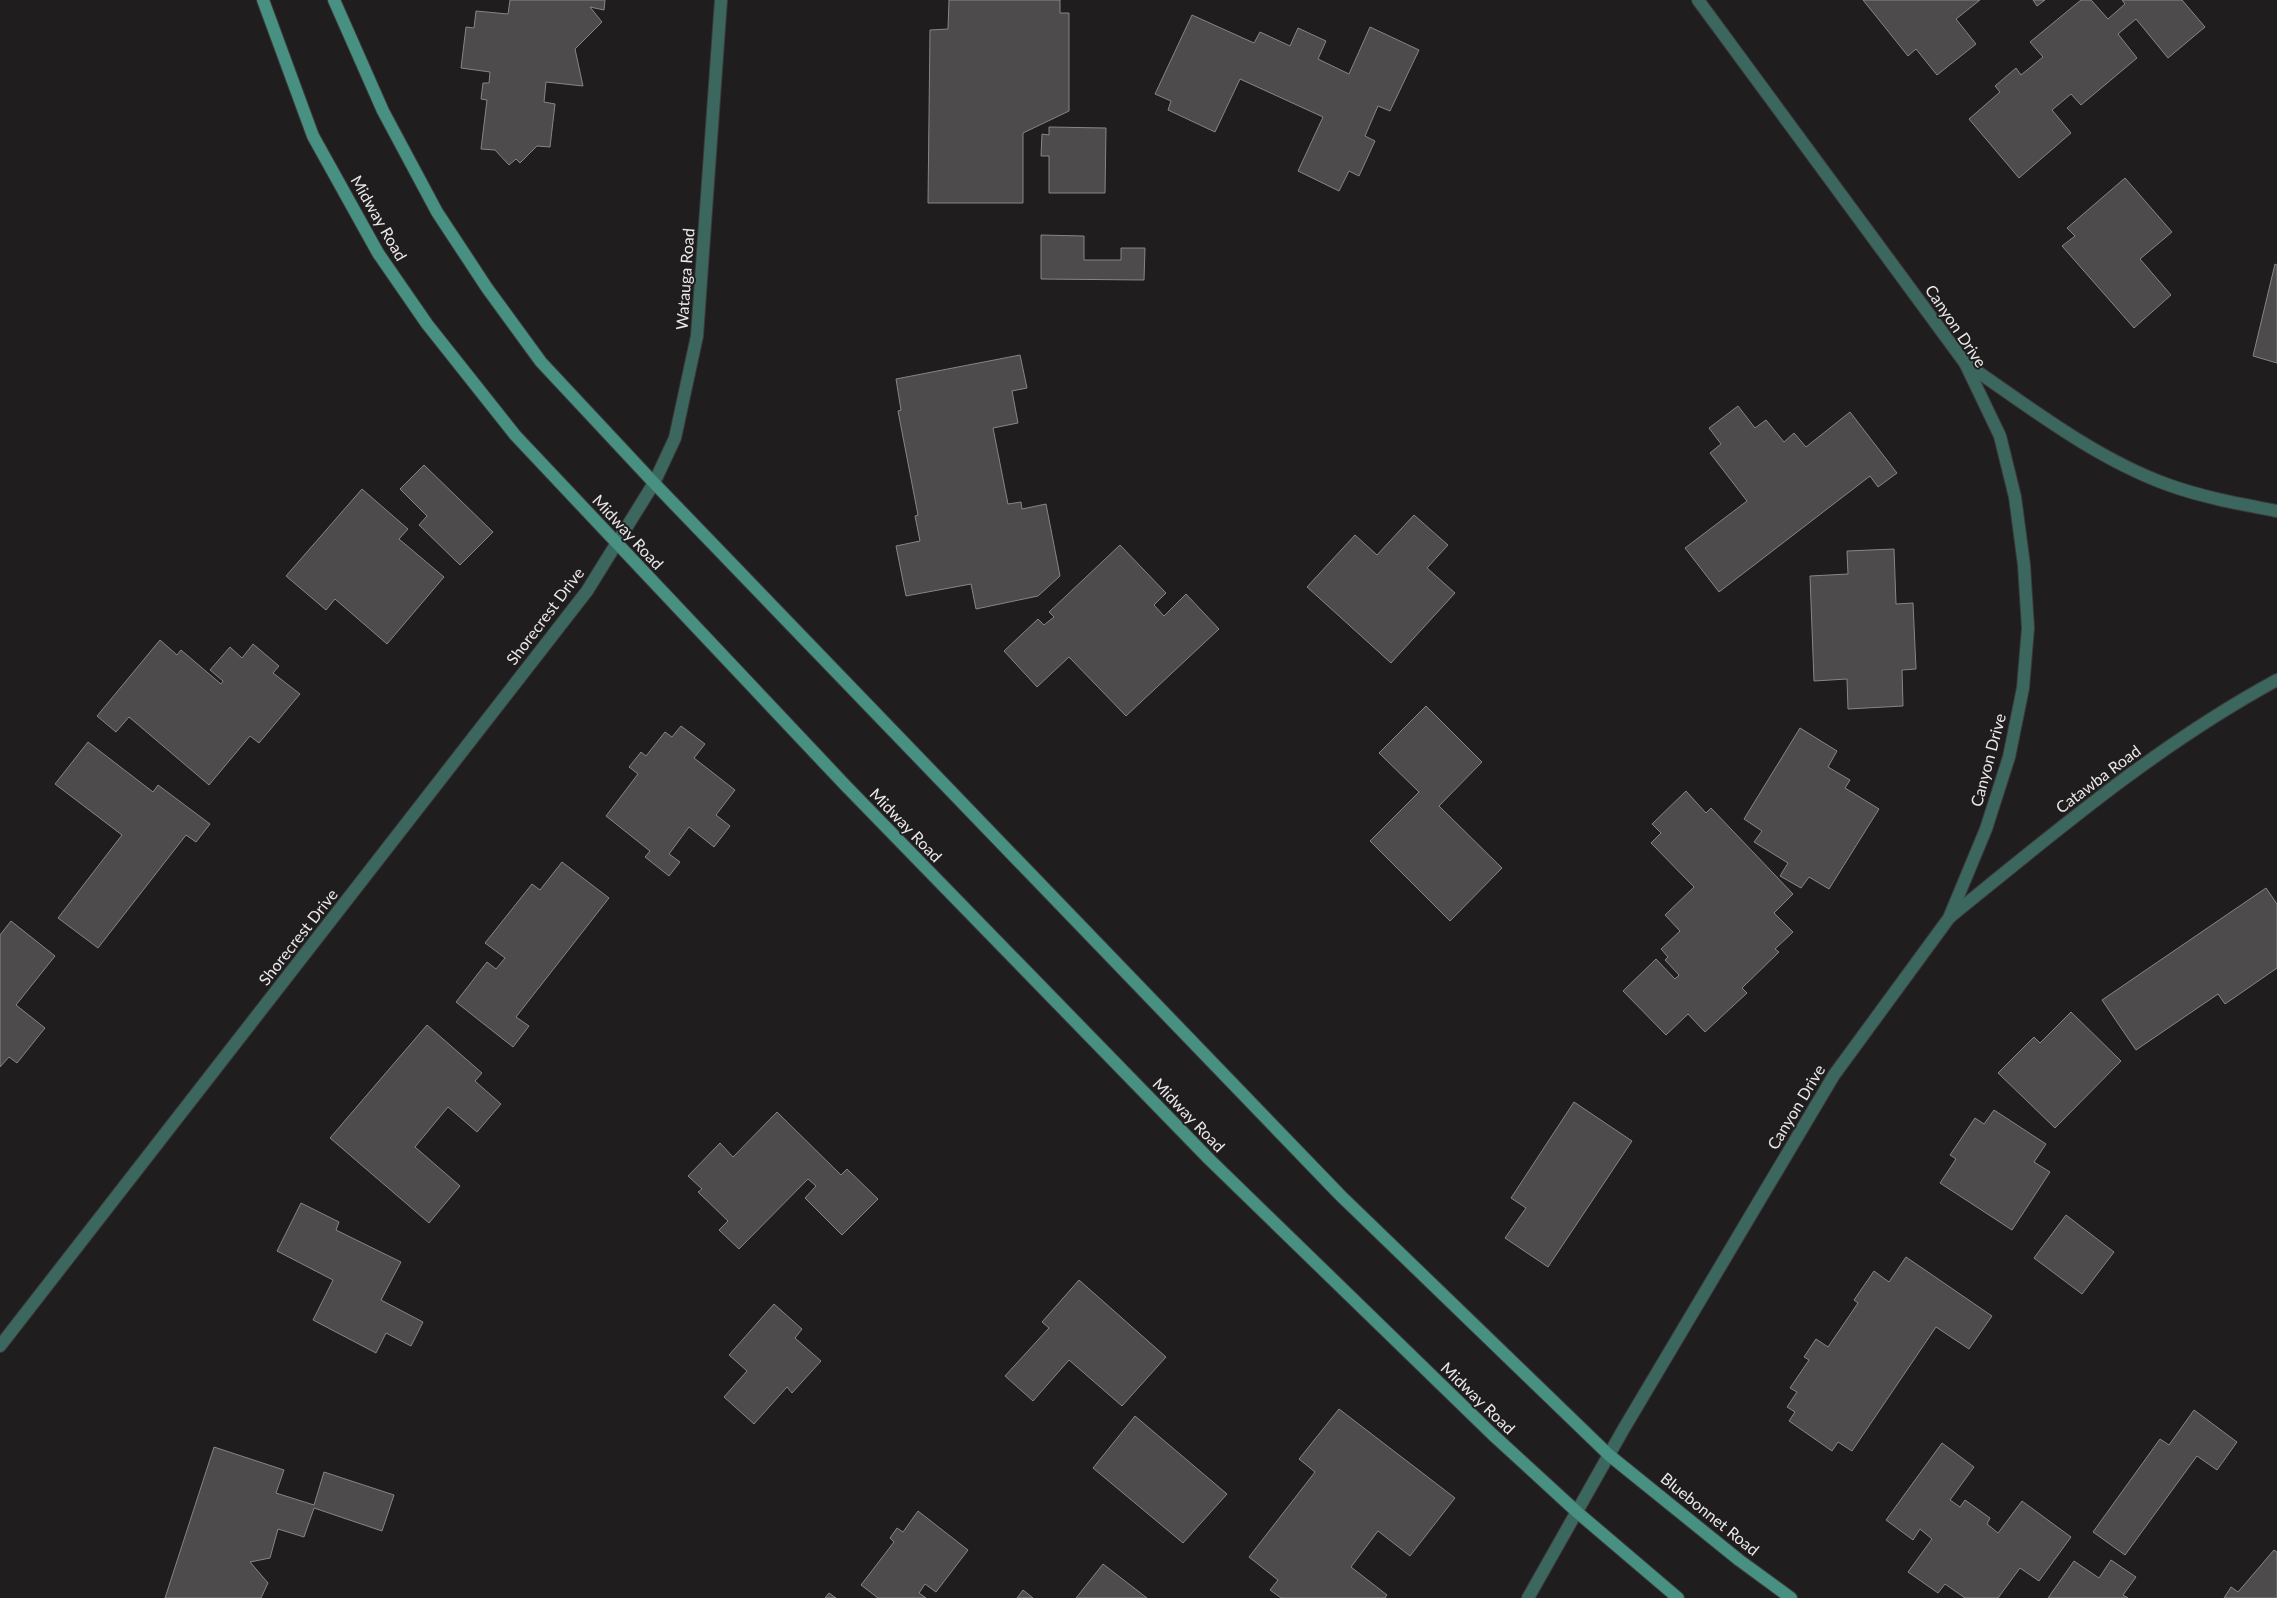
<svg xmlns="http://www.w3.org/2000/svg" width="2277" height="1598" viewBox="0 0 2277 1598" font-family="Lato,sans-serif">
  <rect width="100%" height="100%" fill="#201d1e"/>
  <!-- building -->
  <g fill="#4e4b4c" stroke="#898586">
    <path d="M 510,0 L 605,0 L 604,10 L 590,7 L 602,22 L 575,49 L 583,86 L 546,82 L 544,102 L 555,104 L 550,147 L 537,146 L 520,163 L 516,159 L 509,165 L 495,150 L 481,149 L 487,100 L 481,99 L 483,83 L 489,83 L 490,72 L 461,68 L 466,27 L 474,28 L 476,11 L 508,14 Z"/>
    <path d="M 949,0 L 1060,0 L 1060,13 L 1069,13 L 1069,111 L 1023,133 L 1023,203 L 928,203 L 930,30 L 948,29 Z"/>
    <path d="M 1863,0 L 1980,0 L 1956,19 L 1976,44 L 1937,75 L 1916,49 L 1908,56 Z"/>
    <path d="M 2033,0 L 2045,0 L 2037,6 Z"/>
    <path d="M 2081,0 L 2091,0 L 2108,19 L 2125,4 L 2122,0 L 2182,0 L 2205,27 L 2168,58 L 2136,19 L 2118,34 L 2137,58 L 2081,105 L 2071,94 L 2052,110 L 2071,133 L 2019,178 L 1969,119 L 2000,92 L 1995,86 L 2016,68 L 2021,75 L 2043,57 L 2030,42 Z"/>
    <path d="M 1192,15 L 1254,43 L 1260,32 L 1290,46 L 1298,28 L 1326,41 L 1318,59 L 1349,74 L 1370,27 L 1419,50 L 1390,111 L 1378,106 L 1365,136 L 1375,141 L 1359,176 L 1349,171 L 1339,191 L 1298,171 L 1323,117 L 1240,79 L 1215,132 L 1168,110 L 1171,101 L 1155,94 Z"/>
    <path d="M 1049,127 L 1106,128 L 1105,193 L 1049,193 L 1049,156 L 1041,156 L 1042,134 L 1049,135 Z"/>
    <path d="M 2125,178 L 2172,232 L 2140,259 L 2171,295 L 2134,328 L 2062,246 L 2075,236 L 2067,228 Z"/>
    <path d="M 1041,235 L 1084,236 L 1084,260 L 1121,260 L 1121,248 L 1145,248 L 1144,280 L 1041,279 Z"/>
    <path d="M 2275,264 L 2277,265 L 2277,363 L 2253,356 Z"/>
    <path d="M 1020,355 L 1027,388 L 1012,391 L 1018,423 L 993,428 L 1008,504 L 1021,502 L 1022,509 L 1046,504 L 1060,576 L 1038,596 L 976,609 L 971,584 L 906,596 L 896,546 L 920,541 L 915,516 L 918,515 L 898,411 L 901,410 L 896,379 Z"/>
    <path d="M 1738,406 L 1755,428 L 1766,420 L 1784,442 L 1794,433 L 1806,447 L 1850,412 L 1897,473 L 1878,487 L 1870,476 L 1719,592 L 1685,548 L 1747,501 L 1710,453 L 1721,444 L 1709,428 Z"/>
    <path d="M 424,465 L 493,532 L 460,565 L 419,525 L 427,516 L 400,489 Z"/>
    <path d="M 362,489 L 408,529 L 399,539 L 444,577 L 387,644 L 335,599 L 326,610 L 286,576 Z"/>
    <path d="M 1414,515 L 1448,545 L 1427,568 L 1455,593 L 1391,663 L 1307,587 L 1355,535 L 1377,555 Z"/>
    <path d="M 1120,545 L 1166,593 L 1154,605 L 1164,616 L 1186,594 L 1219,629 L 1126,716 L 1069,657 L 1037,687 L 1004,651 L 1038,619 L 1044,625 L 1054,617 L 1049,612 Z"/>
    <path d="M 1894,549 L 1896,604 L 1913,603 L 1916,669 L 1902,670 L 1903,706 L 1848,709 L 1847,679 L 1814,681 L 1810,576 L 1848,574 L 1847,551 Z"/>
    <path d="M 160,640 L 177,655 L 181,650 L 221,684 L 223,681 L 210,670 L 230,647 L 242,658 L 253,644 L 279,666 L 273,673 L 300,694 L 259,743 L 250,736 L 209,785 L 129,717 L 116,732 L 97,716 Z"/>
    <path d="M 1426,706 L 1482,762 L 1439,806 L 1502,868 L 1450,921 L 1370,841 L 1419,792 L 1379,753 Z"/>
    <path d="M 681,726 L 705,744 L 694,758 L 735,790 L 716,815 L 730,826 L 714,847 L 689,827 L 669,854 L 680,862 L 669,876 L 645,857 L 650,851 L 606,816 L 638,774 L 629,767 L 641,752 L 646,756 L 665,732 L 672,737 Z"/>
    <path d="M 1800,728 L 1837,751 L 1828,767 L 1850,780 L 1845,788 L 1879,809 L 1829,889 L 1809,877 L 1801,888 L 1780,876 L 1788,863 L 1754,842 L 1762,831 L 1744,819 Z"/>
    <path d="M 88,742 L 153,792 L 158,785 L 210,824 L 196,842 L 186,835 L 98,948 L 58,918 L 122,835 L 55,784 Z"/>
    <path d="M 1686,791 L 1706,813 L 1711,808 L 1793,894 L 1774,913 L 1793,932 L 1775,949 L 1779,952 L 1742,988 L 1747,993 L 1705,1032 L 1688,1014 L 1666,1035 L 1623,991 L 1656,959 L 1675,979 L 1679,975 L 1665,960 L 1668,957 L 1661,949 L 1680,931 L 1665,915 L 1694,887 L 1651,843 L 1661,833 L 1652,824 Z"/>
    <path d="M 562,862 L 609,898 L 516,1017 L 529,1026 L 513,1047 L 456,1002 L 487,962 L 496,969 L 505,958 L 485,943 L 532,884 L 540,890 Z"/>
    <path d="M 2266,888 L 2277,904 L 2277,968 L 2225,1004 L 2218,994 L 2136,1050 L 2102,1000 Z"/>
    <path d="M 11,921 L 55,956 L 16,1005 L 45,1028 L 17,1063 L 9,1057 L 0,1067 L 0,935 Z"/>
    <path d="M 2071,1012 L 2121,1061 L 2055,1128 L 1998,1073 L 2034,1037 L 2040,1043 Z"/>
    <path d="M 427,1025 L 482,1073 L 475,1081 L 501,1104 L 477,1132 L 448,1107 L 415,1147 L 460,1186 L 429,1223 L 330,1138 Z"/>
    <path d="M 1574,1102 L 1632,1141 L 1548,1267 L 1505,1238 L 1526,1208 L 1511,1198 Z"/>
    <path d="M 1994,1110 L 2046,1144 L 2034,1162 L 2050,1172 L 2012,1230 L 1940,1183 L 1956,1159 L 1950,1155 L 1975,1118 L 1984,1124 Z"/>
    <path d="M 777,1112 L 841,1175 L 847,1169 L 878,1199 L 842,1235 L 805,1198 L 816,1186 L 808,1179 L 739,1249 L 719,1230 L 728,1221 L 698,1192 L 702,1189 L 688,1176 L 720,1143 L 733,1157 Z"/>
    <path d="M 301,1203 L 339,1222 L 336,1230 L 401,1262 L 381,1300 L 423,1322 L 411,1346 L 386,1333 L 376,1353 L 313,1320 L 333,1280 L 277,1251 Z"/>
    <path d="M 2066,1215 L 2114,1252 L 2082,1294 L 2034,1258 Z"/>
    <path d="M 1906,1257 L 1992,1316 L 1969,1349 L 1936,1327 L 1852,1451 L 1838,1442 L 1832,1451 L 1789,1421 L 1795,1412 L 1787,1407 L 1797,1392 L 1790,1388 L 1809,1360 L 1804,1357 L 1816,1339 L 1828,1347 L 1858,1303 L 1854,1300 L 1874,1271 L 1889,1282 Z"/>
    <path d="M 1079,1280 L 1166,1357 L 1122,1406 L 1069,1360 L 1033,1401 L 1005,1376 L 1049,1328 L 1042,1322 Z"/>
    <path d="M 774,1304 L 802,1329 L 795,1338 L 821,1361 L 792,1393 L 787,1387 L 754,1424 L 724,1397 L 747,1371 L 729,1355 Z"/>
    <path d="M 1339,1409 L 1455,1498 L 1410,1556 L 1378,1531 L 1351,1567 L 1387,1595 L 1385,1598 L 1281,1598 L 1270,1590 L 1278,1580 L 1249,1557 L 1315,1472 L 1299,1459 Z"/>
    <path d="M 2194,1410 L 2237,1442 L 2217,1470 L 2197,1456 L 2125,1555 L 2093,1532 L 2160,1439 L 2169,1445 Z"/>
    <path d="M 1135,1416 L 1227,1494 L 1183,1543 L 1093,1468 Z"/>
    <path d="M 1942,1443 L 1974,1467 L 1950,1500 L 1960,1507 L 1965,1500 L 1990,1518 L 1987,1524 L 1998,1533 L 2022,1501 L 2071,1537 L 2039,1581 L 2020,1568 L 1998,1598 L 1965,1598 L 1945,1584 L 1938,1593 L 1908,1572 L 1932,1539 L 1920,1529 L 1913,1540 L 1886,1520 Z"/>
    <path d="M 214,1447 L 284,1470 L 276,1493 L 314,1505 L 324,1472 L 394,1495 L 382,1531 L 314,1508 L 304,1537 L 278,1529 L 270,1558 L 250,1562 L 268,1583 L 261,1598 L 165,1598 Z"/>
    <path d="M 918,1511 L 968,1550 L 936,1592 L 925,1584 L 919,1593 L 926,1598 L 878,1598 L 861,1585 L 894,1542 L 890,1538 L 897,1528 L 903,1532 Z"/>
    <path d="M 2274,1550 L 2277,1552 L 2277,1598 L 2224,1598 L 2231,1587 L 2238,1592 Z"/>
    <path d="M 2111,1560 L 2136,1577 L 2123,1595 L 2128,1598 L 2048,1598 L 2074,1561 L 2099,1578 Z"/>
    <path d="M 1103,1564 L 1147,1598 L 1076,1598 Z"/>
    <path d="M 1023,1590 L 1033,1598 L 1017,1598 Z"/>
    <path d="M 829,1593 L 836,1598 L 825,1598 Z"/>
  </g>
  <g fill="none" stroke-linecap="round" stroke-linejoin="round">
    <defs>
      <g id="minor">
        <path d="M 1965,363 C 2028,406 2093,457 2166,484 C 2201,497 2240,504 2277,511"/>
        <path d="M 1950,917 C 2055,832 2157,745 2277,680"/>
        <path d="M 0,1346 L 587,591 L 654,483 L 675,438 L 697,336 L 721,0"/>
        <path d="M 1528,1598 L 1623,1430 L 1834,1075 L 1949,918 L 1986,829 L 2009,757 L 2023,688 L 2028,628 L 2024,565 L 2015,497 L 2000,436 L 1965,363 L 1698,0"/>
      </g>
      <g id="secondary">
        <path d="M 263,0 L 313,136 L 378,253 L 427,324 L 515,435 L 845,785 L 1210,1160 L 1492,1434 L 1577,1512 L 1678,1598"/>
        <path d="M 334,0 L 383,111 L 437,212 L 487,288 L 541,362 L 654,483 L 1341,1196 L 1609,1455 L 1739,1560 L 1791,1598"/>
      </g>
    </defs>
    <!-- minor casing -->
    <use href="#minor" stroke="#3c393a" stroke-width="14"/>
    <!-- secondary casing -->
    <use href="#secondary" stroke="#3c393a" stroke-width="14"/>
    <!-- minor -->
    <use href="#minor" stroke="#3c675e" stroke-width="12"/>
    <!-- secondary -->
    <use href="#secondary" stroke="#489082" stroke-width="12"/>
  </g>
  <g text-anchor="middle" stroke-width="4" stroke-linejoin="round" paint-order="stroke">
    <!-- street labels -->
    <g font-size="16" fill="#eae8e8" stroke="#201d1e">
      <text transform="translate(379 218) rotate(60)" y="6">Midway Road</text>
      <text transform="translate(685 279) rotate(-86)" y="6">Watauga Road</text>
      <text transform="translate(1956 326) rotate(56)" y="6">Canyon Drive</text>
      <text transform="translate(628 532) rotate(47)" y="6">Midway Road</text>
      <text transform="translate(545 616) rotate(-53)" y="6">Shorecrest Drive</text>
      <text transform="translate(1988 760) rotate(-75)" y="6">Canyon Drive</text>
      <text transform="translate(2098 779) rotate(-37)" y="6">Catawba Road</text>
      <text transform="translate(906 825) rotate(46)" y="6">Midway Road</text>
      <text transform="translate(298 937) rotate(-52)" y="6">Shorecrest Drive</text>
      <text transform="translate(1796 1107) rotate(-59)" y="6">Canyon Drive</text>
      <text transform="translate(1189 1115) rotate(46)" y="6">Midway Road</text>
      <text transform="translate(1478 1398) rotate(44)" y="6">Midway Road</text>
      <text transform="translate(1710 1514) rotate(39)" y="6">Bluebonnet Road</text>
    </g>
  </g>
</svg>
